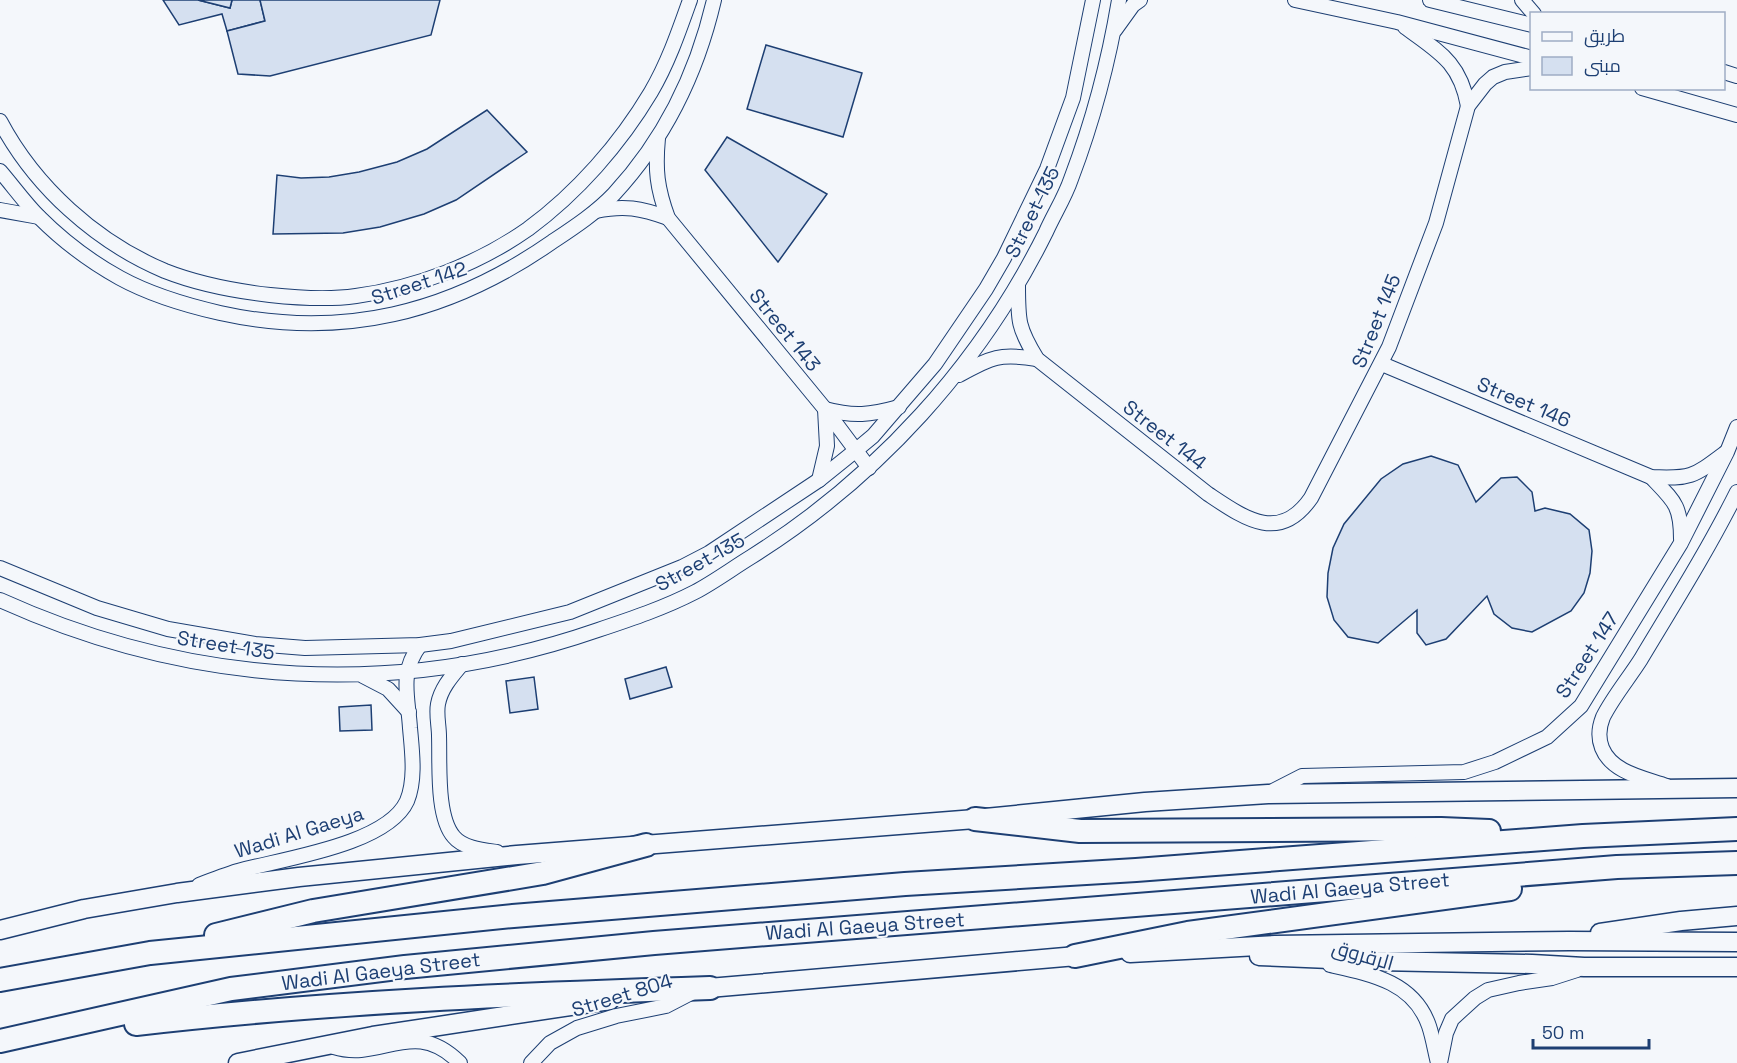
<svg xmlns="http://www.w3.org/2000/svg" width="1737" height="1063" viewBox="0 0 1737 1063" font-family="'Space Grotesk',Cairo,sans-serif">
  <rect width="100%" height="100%" fill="#f4f7fb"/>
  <!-- building -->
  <g fill="#d5e0f0" stroke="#1d3f73" stroke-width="1.5">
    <path d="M 163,0 L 198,0 L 230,8 L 232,0 L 260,0 L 265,21 L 227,31 L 222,14 L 179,25 Z"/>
    <path d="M 198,0 L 232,0 L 230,8 Z"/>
    <path d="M 260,0 L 440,0 L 431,35 L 270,76 L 238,74 L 227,31 L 265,21 Z"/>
    <path d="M 766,45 L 862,73 L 843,137 L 747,109 Z"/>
    <path d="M 487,110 L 527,152 L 456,200 L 424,214 L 380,227 L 343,233 L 273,234 L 277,175 L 301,178 L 329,177 L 359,172 L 397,162 L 427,149 Z"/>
    <path d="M 727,137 L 827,194 L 778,262 L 705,170 Z"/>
    <path d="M 1431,456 L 1458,465 L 1476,502 L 1501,478 L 1517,477 L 1532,492 L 1535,511 L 1545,508 L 1570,514 L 1589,530 L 1592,551 L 1590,573 L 1584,593 L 1571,611 L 1532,632 L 1512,628 L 1494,614 L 1487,596 L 1446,639 L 1426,645 L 1417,633 L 1417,610 L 1378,643 L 1348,637 L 1334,620 L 1327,597 L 1328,573 L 1333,548 L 1344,524 L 1381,479 L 1403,464 Z"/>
    <path d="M 666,667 L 672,687 L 630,699 L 625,679 Z"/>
    <path d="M 534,677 L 538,709 L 510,713 L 506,681 Z"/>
    <path d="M 371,705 L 372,730 L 340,731 L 339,707 Z"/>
  </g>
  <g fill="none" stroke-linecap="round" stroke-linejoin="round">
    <defs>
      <g id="minor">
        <path d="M 1295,0 L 1397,22 L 1532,58"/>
        <path d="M 1430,0 L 1532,25"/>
        <path d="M 1522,0 L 1534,14"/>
        <path d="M 1405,27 C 1439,52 1460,62 1468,106"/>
        <path d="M 1115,30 L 1133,5 L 1140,0"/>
        <path d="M 1724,72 L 1737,76"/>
        <path d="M 1642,88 L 1737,115"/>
        <path d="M 0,121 C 35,187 96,242 165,271 C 198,284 235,291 270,295 C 298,298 328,300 356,296 C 416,288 478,264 528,229 C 577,193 620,144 651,92 C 668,63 679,31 690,0"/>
        <path d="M 658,138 C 655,170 657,188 668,218 L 825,409 L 869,468"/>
        <path d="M 0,171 C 13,186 25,203 39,217 C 62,240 91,262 120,278 C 151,295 185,305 220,313 C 342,340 450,313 552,242 C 573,228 596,213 614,194 C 665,139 697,73 714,0"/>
        <path d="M 0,210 L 39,217"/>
        <path d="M 596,211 C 624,205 641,208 668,218"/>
        <path d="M 1018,285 C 1018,321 1018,328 1037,359 L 1208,494 C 1244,518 1279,544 1311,498 L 1389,347 L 1436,223 L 1468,106 L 1485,84 L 1493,77 L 1505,72 L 1532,68"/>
        <path d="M 1382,364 L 1651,477 C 1691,479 1693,477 1725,453"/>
        <path d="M 959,375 C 992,357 999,353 1037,359"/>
        <path d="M 1651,477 C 1674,501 1681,505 1681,539"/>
        <path d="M 819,480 L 827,446 L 825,409 C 854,417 870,415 899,407"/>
        <path d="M 0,568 L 97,608 L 168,629 L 255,644 L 305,648 L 420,645 L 451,641 L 570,612 L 682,567 L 709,553 L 819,480 L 855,451 L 873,436 L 935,364 L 986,289 L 1004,258 L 1047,169 L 1073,98 L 1093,0"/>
        <path d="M 0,600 C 192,687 399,699 598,630 C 631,619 664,608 695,592 C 714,582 733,568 751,557 C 877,478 980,365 1046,232 C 1054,214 1065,197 1071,179 C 1093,121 1109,60 1119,0"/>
        <path d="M 462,664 C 452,676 441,688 438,704 C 436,714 439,726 439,736 C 440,763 436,817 454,837 C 463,848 483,850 497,852"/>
        <path d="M 363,676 L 388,689 L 409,712"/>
        <path d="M 1667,786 C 1645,778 1612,773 1602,748 C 1598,738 1599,727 1603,717 C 1613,697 1629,678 1641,659 C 1674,604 1708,550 1737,492"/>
        <path d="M 1269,793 L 1302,776 L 1464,772 L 1495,762 L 1547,737 L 1581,706 L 1681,543 L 1727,452 L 1737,427"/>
        <path d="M 199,885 C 212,880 225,875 238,871 C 281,859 387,845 407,801 C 416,779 412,751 410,728 C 408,696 399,673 420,645"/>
        <path d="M 1330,965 C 1371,974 1414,982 1429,1026 C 1433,1038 1435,1051 1438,1063"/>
        <path d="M 334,1047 C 382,1062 413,1016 460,1063"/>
        <path d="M 531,1063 L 550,1043 L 577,1028 L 616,1016 L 666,1006 L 693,992"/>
        <path d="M 1440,1063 L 1446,1033 L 1452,1019 L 1475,998 L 1488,990 L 1519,983 L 1552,978 L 1577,970"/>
      </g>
      <g id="tertiary">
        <path d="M 0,930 L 84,909 L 177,893 L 299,877 L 517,855 L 975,819 L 1145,802 L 1268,794 L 1737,788"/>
        <path d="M 1600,933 L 1681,921 L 1737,916"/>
        <path d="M 1130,953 L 1275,945 L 1569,941 L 1737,942"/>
        <path d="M 1259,956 L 1377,961 L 1532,964 L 1584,967 L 1737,967"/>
        <path d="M 697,989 L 1088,955"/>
        <path d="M 238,1063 L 373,1036 L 610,1000"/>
      </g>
      <g id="primary">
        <path d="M 975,819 L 1080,831 L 1441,829 L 1489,831"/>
        <path d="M 216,935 L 313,911 L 543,873 L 646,845"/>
        <path d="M 1075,956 L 1188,933 L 1510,889"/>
        <path d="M 0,980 L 150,953 L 513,916 L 905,884 L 1136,870 L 1583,836 L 1737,829"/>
        <path d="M 136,1024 C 326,1002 519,994 710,988"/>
        <path d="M 0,1041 L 231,989 L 405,967 L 654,943 L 1617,867 L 1737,863"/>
      </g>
    </defs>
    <!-- minor casing -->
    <use href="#minor" stroke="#1d3f73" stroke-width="16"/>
    <!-- tertiary casing -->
    <use href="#tertiary" stroke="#1d3f73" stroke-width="21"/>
    <!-- primary casing -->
    <use href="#primary" stroke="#1d3f73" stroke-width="26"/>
    <!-- minor -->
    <use href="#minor" stroke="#f4f7fb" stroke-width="14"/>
    <!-- tertiary -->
    <use href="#tertiary" stroke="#f4f7fb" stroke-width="18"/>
    <!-- primary -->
    <use href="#primary" stroke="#f4f7fb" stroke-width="22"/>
  </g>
  <g text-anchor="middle" stroke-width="4.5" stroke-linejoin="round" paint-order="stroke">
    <!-- street labels -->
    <g font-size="20" fill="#1d3f73" stroke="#f4f7fb">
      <text transform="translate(1032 212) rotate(-64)" y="7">Street 135</text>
      <text transform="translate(419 283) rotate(-18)" y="7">Street 142</text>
      <text transform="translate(1376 321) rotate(-68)" y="7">Street 145</text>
      <text transform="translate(785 330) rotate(51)" y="7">Street 143</text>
      <text transform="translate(1524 402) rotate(23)" y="7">Street 146</text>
      <text transform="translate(1165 435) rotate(38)" y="7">Street 144</text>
      <text transform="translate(700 562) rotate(-29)" y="7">Street 135</text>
      <text transform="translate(226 645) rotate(9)" y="7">Street 135</text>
      <text transform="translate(1587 655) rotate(-57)" y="7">Street 147</text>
      <text transform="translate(299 832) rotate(-17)" y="7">Wadi Al Gaeya</text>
      <text transform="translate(1350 888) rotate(-5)" y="7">Wadi Al Gaeya Street</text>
      <text transform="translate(865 926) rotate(-4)" y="7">Wadi Al Gaeya Street</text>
      <text transform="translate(1363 955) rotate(16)" y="7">الرقروق</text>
      <text transform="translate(381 971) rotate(-7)" y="7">Wadi Al Gaeya Street</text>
      <text transform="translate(622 995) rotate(-17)" y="7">Street 804</text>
    </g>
  </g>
  <!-- legend -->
  <rect x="1530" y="12" width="195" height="78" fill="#f4f7fb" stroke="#9eadc5" stroke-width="1.5"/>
  <rect x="1542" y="32" width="30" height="9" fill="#f4f7fb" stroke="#9eadc5" stroke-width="1.5"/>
  <text x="1584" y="42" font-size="18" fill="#1d3f73">طريق</text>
  <rect x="1542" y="57" width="30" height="18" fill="#d5e0f0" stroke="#9eadc5" stroke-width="1.5"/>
  <text x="1584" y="72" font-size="18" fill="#1d3f73">مبنى</text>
  <!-- scale -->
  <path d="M1533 1039v9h116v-9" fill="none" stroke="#1d3f73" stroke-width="3"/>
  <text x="1542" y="1039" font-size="18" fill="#1d3f73" stroke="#f4f7fb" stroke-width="4.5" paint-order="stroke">50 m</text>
</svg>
